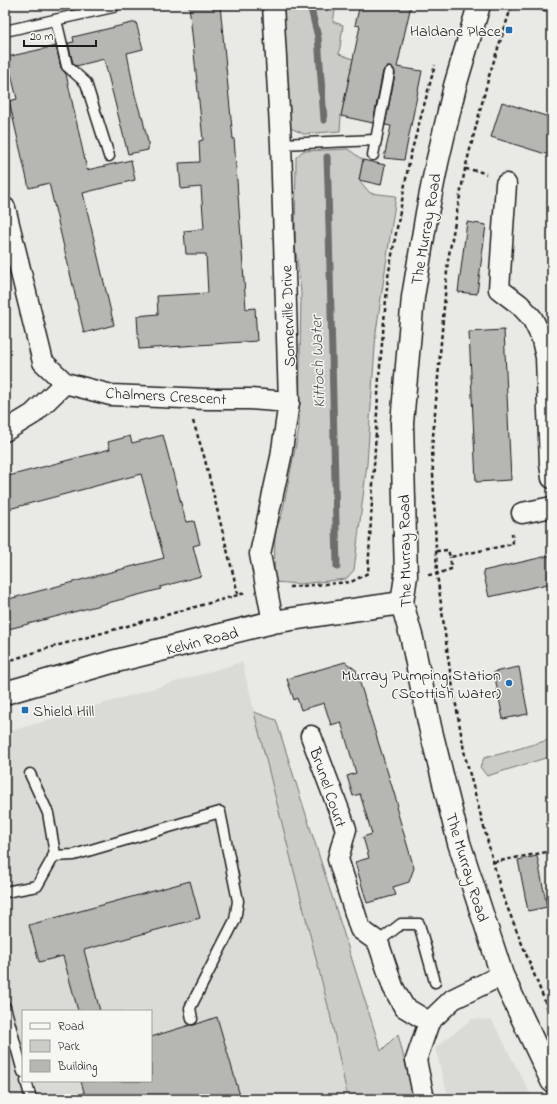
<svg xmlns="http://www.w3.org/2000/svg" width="557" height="1104" viewBox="0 0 557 1104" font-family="'Indie Flower',sans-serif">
  <rect width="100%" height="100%" fill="#e9e9e5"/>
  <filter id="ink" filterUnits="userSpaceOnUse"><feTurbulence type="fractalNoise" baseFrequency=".025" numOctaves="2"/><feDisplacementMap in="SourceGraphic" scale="8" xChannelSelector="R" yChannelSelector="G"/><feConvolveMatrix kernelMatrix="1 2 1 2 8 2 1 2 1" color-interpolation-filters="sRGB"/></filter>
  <g filter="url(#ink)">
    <!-- built -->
    <g fill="#dadad6" fill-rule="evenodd">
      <path d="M 242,662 L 330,1014 L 348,1099 L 5,1099 L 5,733 ZM 23,1011 L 151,1011 L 151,1081 L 23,1081 Z"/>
      <path d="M 472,1019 L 492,1020 L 533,1099 L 449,1099 L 435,1048 Z"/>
    </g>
    <!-- green -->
    <g fill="#cbcbc7" stroke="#747472">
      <path d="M 282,5 L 336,5 L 333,22 L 343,25 L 339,54 L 353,59 L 341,116 L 340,131 L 304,134 L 288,127 Z"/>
      <path d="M 348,149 L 363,160 L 359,180 L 370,193 L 396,196 L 376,332 L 367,464 L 354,570 L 346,579 L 300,584 L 274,582 L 275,532 L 282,514 L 299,429 L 301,292 L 295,245 L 296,157 L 303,151 Z"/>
      <path d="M 254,712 L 276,720 L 381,1051 L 398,1034 L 414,1099 L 348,1099 L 330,1014 Z"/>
      <path d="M 552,739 L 552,756 L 487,776 L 480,767 L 484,758 C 507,753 529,745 552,739 Z"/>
    </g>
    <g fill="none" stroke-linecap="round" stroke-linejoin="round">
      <!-- stream -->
      <g stroke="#6d6d6c" stroke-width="7">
        <path d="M 310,5 L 318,37 L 324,120"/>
        <path d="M 327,157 L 328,186 L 337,567"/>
      </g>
    </g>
    <!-- building -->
    <g fill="#b6b6b3" stroke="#1c1c1c">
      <path d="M 189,5 L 220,5 L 233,139 L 234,138 L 246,309 L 255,308 L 257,341 L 139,349 L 137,316 L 158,314 L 157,296 L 208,293 L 206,254 L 186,254 L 184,231 L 204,229 L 201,187 L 181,189 L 179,163 L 200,162 L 199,141 L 203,140 Z"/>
      <path d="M 360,5 L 411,5 L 397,67 L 422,71 L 404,160 L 384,158 L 391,126 L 385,125 L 395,74 L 393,68 L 387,67 L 383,71 L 373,123 L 341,116 L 360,26 L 355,25 Z"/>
      <path d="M 136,22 L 143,49 L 127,53 L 135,95 L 141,116 L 142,116 L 148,142 L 148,150 L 128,154 L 104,59 L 76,66 L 73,63 L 68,43 L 74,42 L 73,37 Z"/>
      <path d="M 56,46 L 61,68 L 66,74 L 87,170 L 131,160 L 135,180 L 83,193 L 114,325 L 84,333 L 49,183 L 29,188 L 9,101 L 17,99 L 7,57 Z"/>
      <path d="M 502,102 L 552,118 L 552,156 L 491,137 Z"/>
      <path d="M 363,160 L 385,165 L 381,185 L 359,180 Z"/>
      <path d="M 467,222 L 486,225 L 477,294 L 458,292 Z"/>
      <path d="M 504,330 L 511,480 L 476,482 L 469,332 Z"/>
      <path d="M 163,435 L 186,522 L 194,521 L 200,544 L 193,546 L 201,576 L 160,587 L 161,589 L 5,630 L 5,600 L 164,558 L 141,474 L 5,510 L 5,477 L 110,449 L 108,442 L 130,436 L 132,443 Z"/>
      <path d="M 552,555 L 552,583 L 489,597 L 483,571 Z"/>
      <path d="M 345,662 L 356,670 L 398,806 L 396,807 L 414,868 L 409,882 L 393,887 L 396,895 L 367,903 L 355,862 L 369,858 L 363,837 L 372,834 L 360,794 L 353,796 L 347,776 L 356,773 L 341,722 L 331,725 L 324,703 L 301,710 L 297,698 L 294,700 L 287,679 Z"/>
      <path d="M 519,667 L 528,714 L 503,719 L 494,672 Z"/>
      <path d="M 537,856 L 547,907 L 528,911 L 518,860 Z"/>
      <path d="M 190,881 L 200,918 L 84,950 L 100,1011 L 78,1011 L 63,956 L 39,962 L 29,925 Z"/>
      <path d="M 217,1017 L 241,1099 L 86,1099 L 81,1081 L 151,1081 L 151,1037 L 190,1025 L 194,1025 Z"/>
    </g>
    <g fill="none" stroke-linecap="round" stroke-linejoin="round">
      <defs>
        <g id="lane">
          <path d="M 56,20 L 67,66 L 86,83 L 109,156"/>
          <path d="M 5,31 L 113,7 L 113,5"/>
          <path d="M 281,144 L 376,140"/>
          <path d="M 373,155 L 389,73"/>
          <path d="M 53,856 L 74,855 L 220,812 L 238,901 L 235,920 L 190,1008 L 192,1019"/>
          <path d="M 5,892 L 37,886 L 55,854 L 48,813 L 30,774"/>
          <path d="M 378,942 L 401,924 L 419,924 L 435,982"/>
          <path d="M 5,1007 L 23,1072"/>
          <path d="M 26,1081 L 31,1099"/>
        </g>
        <g id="street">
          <path d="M 506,184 L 499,289 L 520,305 L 532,318 L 541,336 L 546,357 L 550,464 L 552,478"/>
          <path d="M 5,208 L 43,362 L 65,383 L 111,395 L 207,399 L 250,399 L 289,402"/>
          <path d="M 5,431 L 33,414 L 65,383"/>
          <path d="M 522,513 L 552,507"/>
          <path d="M 273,622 L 260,554 L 281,457 L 289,402 L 281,144 L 273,5"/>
          <path d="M 311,736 L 346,829 L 338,859 L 360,929 L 378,942 L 393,987 L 404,1007 L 429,1022"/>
          <path d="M 424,1099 L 416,1060 L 429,1022 L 453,999 L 502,975"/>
        </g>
        <g id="secondary">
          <path d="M 479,5 L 455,86 L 437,163 L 427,213 L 413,297 L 402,423 L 406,576 L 402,603 L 412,639 L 430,727 L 459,843 L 502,975 L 552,1081"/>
          <path d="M 5,693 L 112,662 L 273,622 L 331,613 L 402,603"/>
        </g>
      </defs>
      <!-- lane casing -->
      <use href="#lane" stroke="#1c1c1c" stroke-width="13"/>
      <!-- street casing -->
      <use href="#street" stroke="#1c1c1c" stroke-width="23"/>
      <!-- secondary casing -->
      <use href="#secondary" stroke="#1c1c1c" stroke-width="25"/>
      <!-- path -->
      <g stroke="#1c1c1c" stroke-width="2.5" stroke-dasharray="4 3" stroke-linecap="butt">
        <path d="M 529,5 L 552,14"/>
        <path d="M 465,169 L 478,171 L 486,174"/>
        <path d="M 193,421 L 204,456 L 238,594"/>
        <path d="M 436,551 L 448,550 L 450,557 L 513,544 L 512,533"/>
        <path d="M 428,575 L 437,574 L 451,569 L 450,557"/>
        <path d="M 289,587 L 351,582 L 368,573 L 379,377 L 388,277 L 410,157 L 435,65"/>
        <path d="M 5,662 L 45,649 L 245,593"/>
        <path d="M 494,862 L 552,851"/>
        <path d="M 499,884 L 465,756 L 450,671 L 437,574 L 432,448 L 448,260 L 465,169 L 489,76 L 512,5"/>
        <path d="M 500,889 L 552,1019"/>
      </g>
      <!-- lane -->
      <use href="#lane" stroke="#f6f6f2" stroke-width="10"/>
      <!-- street -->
      <use href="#street" stroke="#f6f6f2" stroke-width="20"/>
      <!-- secondary -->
      <use href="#secondary" stroke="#f6f6f2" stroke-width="22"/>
    </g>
  </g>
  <!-- markers -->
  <g fill="#1f6fb2" stroke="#f6f6f2" stroke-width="1.5">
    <rect x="505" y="26" width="8" height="8" rx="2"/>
    <circle cx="509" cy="683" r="4"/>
    <rect x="21" y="706" width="8" height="8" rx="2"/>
  </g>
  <g text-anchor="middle" stroke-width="3" stroke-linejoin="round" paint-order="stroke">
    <!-- poi labels -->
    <g font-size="16" fill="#1c1c1c" stroke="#f6f6f2" text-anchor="end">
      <text x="501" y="36">Haldane Place</text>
      <text x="501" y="680">Murray Pumping Station<tspan x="501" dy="18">(Scottish Water)</tspan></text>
      <text x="33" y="716" text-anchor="start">Shield Hill</text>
    </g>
    <!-- street labels -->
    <g font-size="16" fill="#1c1c1c" stroke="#f6f6f2">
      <text transform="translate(425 229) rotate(-80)" y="6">The Murray Road</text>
      <text transform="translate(287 316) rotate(-92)" y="6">Somerville Drive</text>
      <text transform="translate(166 395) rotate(3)" y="6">Chalmers Crescent</text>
      <text transform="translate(404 551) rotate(-91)" y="6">The Murray Road</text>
      <text transform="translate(202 640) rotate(-14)" y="6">Kelvin Road</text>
      <text transform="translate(329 787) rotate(71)" y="6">Brunel Court</text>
      <text transform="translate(468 867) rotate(73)" y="6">The Murray Road</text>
    </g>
    <!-- water labels -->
    <g font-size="17" font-style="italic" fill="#525251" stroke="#f6f6f2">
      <text transform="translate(317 362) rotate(-92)" y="6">Kittoch Water</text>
    </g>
  </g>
  <!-- margin -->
  <rect width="557" height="1104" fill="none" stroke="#f6f6f2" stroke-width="20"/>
  <rect x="10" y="10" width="537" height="1084" fill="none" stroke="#1c1c1c" stroke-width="1.5" filter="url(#ink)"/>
  <!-- legend -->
  <rect x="22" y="1010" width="130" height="72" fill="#f6f6f2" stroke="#9f9f9c"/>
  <rect x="30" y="1023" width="20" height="6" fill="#f6f6f2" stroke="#9f9f9c"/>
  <text x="58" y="1030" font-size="12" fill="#1c1c1c">Road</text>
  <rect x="30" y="1040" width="20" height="12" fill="#cbcbc7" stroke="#9f9f9c"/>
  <text x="58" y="1050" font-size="12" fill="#1c1c1c">Park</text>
  <rect x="30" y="1060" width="20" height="12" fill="#b6b6b3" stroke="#9f9f9c"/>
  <text x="58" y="1070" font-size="12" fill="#1c1c1c">Building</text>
  <!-- scale -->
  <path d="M24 40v6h72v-6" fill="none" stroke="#1c1c1c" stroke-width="2"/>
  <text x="30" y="40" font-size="12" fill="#1c1c1c" stroke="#f6f6f2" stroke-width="3" paint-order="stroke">20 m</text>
</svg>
